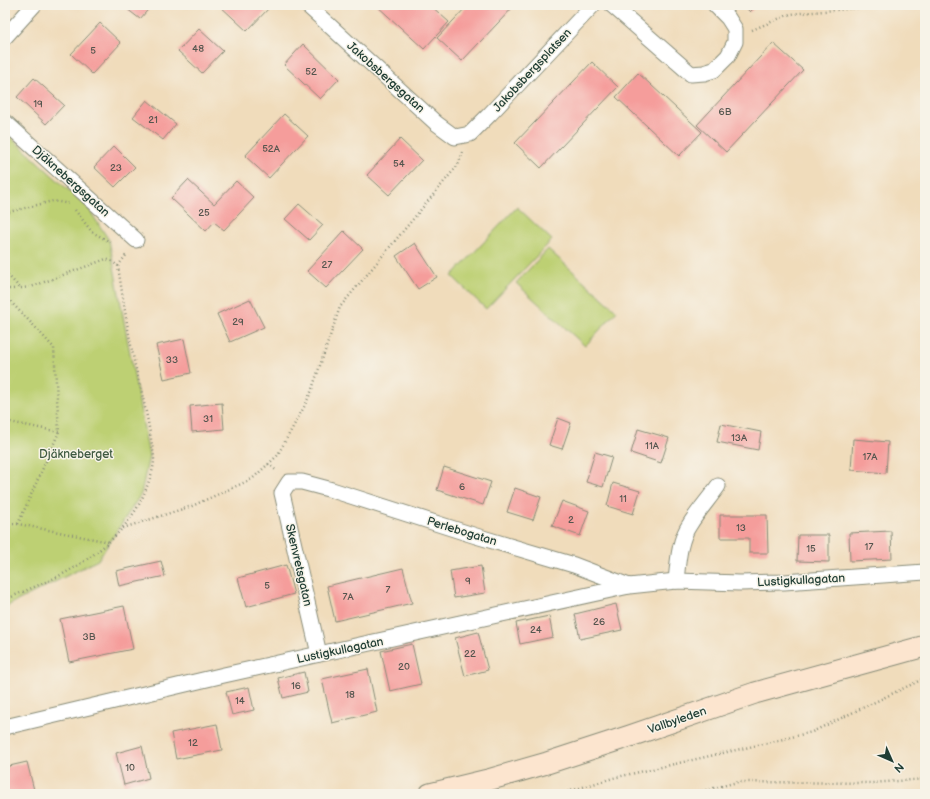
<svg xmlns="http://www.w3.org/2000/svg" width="930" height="799" viewBox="0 0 930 799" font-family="'Balsamiq Sans',sans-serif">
  <rect width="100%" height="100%" fill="#f7f3e8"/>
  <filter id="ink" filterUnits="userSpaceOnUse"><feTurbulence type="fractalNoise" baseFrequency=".025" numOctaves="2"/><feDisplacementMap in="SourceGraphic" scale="8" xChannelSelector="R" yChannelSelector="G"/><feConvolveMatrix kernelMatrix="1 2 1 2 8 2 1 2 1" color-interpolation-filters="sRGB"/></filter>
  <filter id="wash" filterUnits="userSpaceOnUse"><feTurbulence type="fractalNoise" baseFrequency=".012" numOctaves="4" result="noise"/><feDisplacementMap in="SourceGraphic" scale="16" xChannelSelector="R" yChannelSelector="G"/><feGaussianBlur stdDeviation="0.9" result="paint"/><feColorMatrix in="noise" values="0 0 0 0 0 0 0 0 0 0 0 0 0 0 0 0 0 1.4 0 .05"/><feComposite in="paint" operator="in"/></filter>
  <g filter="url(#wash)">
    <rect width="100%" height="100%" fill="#f0dcbb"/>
    <!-- green -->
    <g fill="#bdd073" stroke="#6e8654">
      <path d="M 5,132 L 88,208 L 109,240 L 149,456 L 141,494 L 98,560 L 5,607 Z"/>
      <path d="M 517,207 L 552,240 L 486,309 L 452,276 Z"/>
      <path d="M 548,249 L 617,311 L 585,346 L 516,283 Z"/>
    </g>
    <g id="blocks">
      <!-- building -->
      <g fill="#f59d9b">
        <path d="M 122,5 L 152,5 L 140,19 Z"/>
        <path d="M 219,5 L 268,5 L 270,7 L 247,31 Z"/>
        <path d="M 376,5 L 430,5 L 449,22 L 424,49 Z"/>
        <path d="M 468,5 L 515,5 L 462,61 L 437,38 Z"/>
        <path d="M 743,5 L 757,5 L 750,12 Z"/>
        <path d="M 100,23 L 121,43 L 92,74 L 71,54 Z"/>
        <path d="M 199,29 L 223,51 L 202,73 L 178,51 Z"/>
        <path d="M 773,43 L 803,70 L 726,152 L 697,125 Z"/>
        <path d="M 303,44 L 339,79 L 320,99 L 284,65 Z"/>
        <path d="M 592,62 L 618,87 L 541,168 L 515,143 Z"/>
        <path d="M 638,73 L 702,132 L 679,156 L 616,97 Z"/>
        <path d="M 34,78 L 64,105 L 46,124 L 17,97 Z"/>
        <path d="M 147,100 L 176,124 L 163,140 L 133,117 Z"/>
        <path d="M 284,114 L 308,136 L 269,178 L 245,156 Z"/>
        <path d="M 400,139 L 422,160 L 389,195 L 367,175 Z"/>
        <path d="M 114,146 L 135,167 L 115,187 L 94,167 Z"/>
        <path d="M 188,180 L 214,204 L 236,181 L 254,198 L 224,230 L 214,222 L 206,231 L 171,198 Z"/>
        <path d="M 299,204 L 323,225 L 309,240 L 285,219 Z"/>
        <path d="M 344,231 L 363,249 L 326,288 L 307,271 Z"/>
        <path d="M 415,243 L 437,277 L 418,289 L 396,256 Z"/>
        <path d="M 250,299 L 264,327 L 230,342 L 217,314 Z"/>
        <path d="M 184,339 L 191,373 L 164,379 L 156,345 Z"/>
        <path d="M 222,403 L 224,429 L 192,432 L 190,406 Z"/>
        <path d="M 558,418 L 571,423 L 562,449 L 549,445 Z"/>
        <path d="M 721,424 L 761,432 L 758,450 L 717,442 Z"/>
        <path d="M 638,429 L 669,438 L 661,463 L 631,453 Z"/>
        <path d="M 853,439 L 888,442 L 886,473 L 851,470 Z"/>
        <path d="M 595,452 L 612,457 L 603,487 L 586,482 Z"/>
        <path d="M 444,467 L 491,482 L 483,505 L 437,490 Z"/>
        <path d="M 613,483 L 640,491 L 633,514 L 607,506 Z"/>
        <path d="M 515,488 L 541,497 L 533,520 L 507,512 Z"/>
        <path d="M 562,501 L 589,511 L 580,536 L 552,526 Z"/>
        <path d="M 720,515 L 767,515 L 768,553 L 749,553 L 749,538 L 720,538 Z"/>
        <path d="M 891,531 L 892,559 L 850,561 L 849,533 Z"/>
        <path d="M 798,535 L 829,535 L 829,562 L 797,561 Z"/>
        <path d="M 161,561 L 165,576 L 119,586 L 116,571 Z"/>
        <path d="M 286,565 L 294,594 L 246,607 L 238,578 Z"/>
        <path d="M 481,566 L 485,593 L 454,598 L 450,571 Z"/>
        <path d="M 403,568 L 412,603 L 335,621 L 327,586 Z"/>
        <path d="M 616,604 L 622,630 L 580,639 L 575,614 Z"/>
        <path d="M 124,606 L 133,649 L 69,662 L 60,619 Z"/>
        <path d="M 549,616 L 553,637 L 520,644 L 516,623 Z"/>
        <path d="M 478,632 L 488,670 L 465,676 L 455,638 Z"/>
        <path d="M 412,644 L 421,684 L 390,691 L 381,651 Z"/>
        <path d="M 368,669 L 377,712 L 332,723 L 322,679 Z"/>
        <path d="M 304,672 L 308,692 L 283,698 L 278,678 Z"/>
        <path d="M 249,687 L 254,710 L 232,715 L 226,692 Z"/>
        <path d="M 217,724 L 222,750 L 176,759 L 171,733 Z"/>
        <path d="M 142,746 L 149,778 L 124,785 L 116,753 Z"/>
        <path d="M 27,762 L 35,794 L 5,794 L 5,767 Z"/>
      </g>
    </g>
  </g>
  <g filter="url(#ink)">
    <use href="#blocks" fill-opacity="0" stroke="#888c78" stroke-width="1"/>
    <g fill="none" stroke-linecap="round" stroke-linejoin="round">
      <defs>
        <g id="minor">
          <path d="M 307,5 L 436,123 L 455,137 L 470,134 L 490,114 L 593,5"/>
          <path d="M 612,5 L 691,74 L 704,73 L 714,70 L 728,56 L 735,42 L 735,29 L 728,18 L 715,5"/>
          <path d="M 5,37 L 34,5"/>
          <path d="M 5,122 L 136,240"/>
          <path d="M 676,581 C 678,562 679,540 690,524 C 698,511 709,499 718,486"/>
          <path d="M 319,654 L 282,493 L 289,482 L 302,482 L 332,490 L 476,536 L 574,565 L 629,586"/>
          <path d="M 5,727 L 224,675 L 629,586 L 676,581 L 740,583 L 784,582 L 925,572"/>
        </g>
        <path id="secondary" d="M 430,794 L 488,780 L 547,763 L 630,736 L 755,693 L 925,646"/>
      </defs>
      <!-- minor casing -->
      <use href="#minor" stroke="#888c78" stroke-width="17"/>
      <!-- secondary casing -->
      <use href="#secondary" stroke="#888c78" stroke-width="23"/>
      <!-- path -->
      <g stroke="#888c78" stroke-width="2.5" stroke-dasharray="1 3" stroke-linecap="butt">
        <path d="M 752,30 L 790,14 L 892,5"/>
        <path d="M 75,210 L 92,232 L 112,243"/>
        <path d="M 5,213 L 53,201 L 71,204"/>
        <path d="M 118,266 L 127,254"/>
        <path d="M 5,272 L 20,288"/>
        <path d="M 5,289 L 12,289 L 31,287 L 106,259 L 113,262 L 118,266 C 123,299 128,332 135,365 C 141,389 147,414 151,439 C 152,446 154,453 154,460 C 154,469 149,481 146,489 C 132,527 98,555 63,574 C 44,583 24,591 5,600"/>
        <path d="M 5,296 L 36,328 L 54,348 L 59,432 L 5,421"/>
        <path d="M 268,464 L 277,471"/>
        <path d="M 5,524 L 18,524 L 109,542"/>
        <path d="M 18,524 L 59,432"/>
        <path d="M 123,528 L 192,506 L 252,479 L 277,456 L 304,407 L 311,392 L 340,307 L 458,165 L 463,152"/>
        <path d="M 560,794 L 613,778 L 767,743 L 812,732 L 925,678"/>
        <path d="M 690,794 L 738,782 L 872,783 L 925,779"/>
      </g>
      <!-- minor -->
      <use href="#minor" stroke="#fff" stroke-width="15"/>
      <!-- secondary -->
      <use href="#secondary" stroke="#fce5cf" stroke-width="21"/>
    </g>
  </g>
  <g text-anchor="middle" stroke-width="3" stroke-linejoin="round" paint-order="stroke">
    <!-- number labels -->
    <g font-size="10" fill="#54554e">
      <text x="198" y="52">48</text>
      <text x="93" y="54">5</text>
      <text x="311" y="75">52</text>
      <text x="38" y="107">19</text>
      <text x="725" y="115">6B</text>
      <text x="153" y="123">21</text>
      <text x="271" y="152">52A</text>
      <text x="399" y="167">54</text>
      <text x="116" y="171">23</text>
      <text x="204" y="216">25</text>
      <text x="327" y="268">27</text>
      <text x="238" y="325">29</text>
      <text x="172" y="363">33</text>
      <text x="208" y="422">31</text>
      <text x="739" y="441">13A</text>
      <text x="652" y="449">11A</text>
      <text x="870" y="460">17A</text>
      <text x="462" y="490">6</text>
      <text x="623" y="502">11</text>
      <text x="571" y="523">2</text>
      <text x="741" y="531">13</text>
      <text x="869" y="550">17</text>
      <text x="811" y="552">15</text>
      <text x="468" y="584">9</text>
      <text x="267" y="589">5</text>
      <text x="388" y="593">7</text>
      <text x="348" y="600">7A</text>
      <text x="599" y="625">26</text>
      <text x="536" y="633">24</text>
      <text x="89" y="640">3B</text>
      <text x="470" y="657">22</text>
      <text x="404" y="670">20</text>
      <text x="296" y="689">16</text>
      <text x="350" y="698">18</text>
      <text x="240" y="704">14</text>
      <text x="193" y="746">12</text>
      <text x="130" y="771">10</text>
    </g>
    <!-- street labels -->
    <g font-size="12" fill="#1f3d34" stroke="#f7f3e8">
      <text transform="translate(532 70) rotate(-47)" y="4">Jakobsbergsplatsen</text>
      <text transform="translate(386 77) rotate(42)" y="4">Jakobsbergsgatan</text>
      <text transform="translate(71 181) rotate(42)" y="4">Djäknebergsgatan</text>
      <text transform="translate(462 531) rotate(17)" y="4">Perlebogatan</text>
      <text transform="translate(299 565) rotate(77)" y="4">Skenvretsgatan</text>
      <text transform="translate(801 580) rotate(-3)" y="4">Lustigkullagatan</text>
      <text transform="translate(340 650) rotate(-12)" y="4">Lustigkullagatan</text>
      <text transform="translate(677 720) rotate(-19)" y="4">Vallbyleden</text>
    </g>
    <!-- park labels -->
    <g font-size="12" fill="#3f5a41" stroke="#f7f3e8">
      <text x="76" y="458">Djäkneberget</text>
    </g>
  </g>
  <!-- margin -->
  <rect width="930" height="799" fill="none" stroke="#f7f3e8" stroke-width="20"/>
  <!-- north arrow -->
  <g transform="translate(892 761) rotate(135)" stroke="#f7f3e8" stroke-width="3" paint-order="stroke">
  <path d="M0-3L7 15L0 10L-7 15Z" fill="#1f3d34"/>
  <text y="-6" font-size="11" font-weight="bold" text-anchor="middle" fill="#1f3d34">N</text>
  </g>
</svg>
